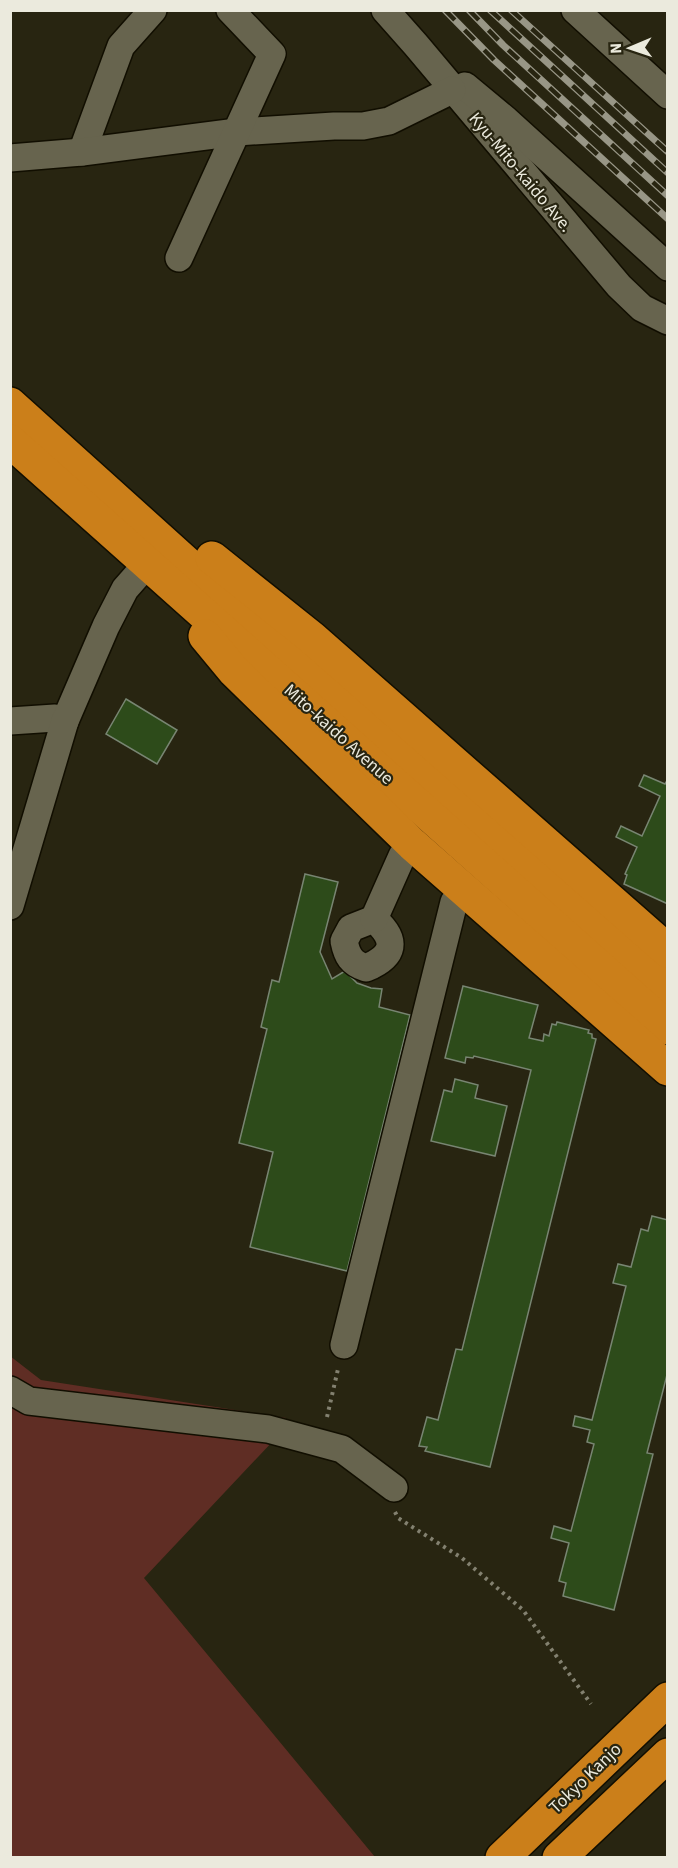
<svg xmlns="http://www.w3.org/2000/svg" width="678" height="1868" viewBox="0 0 678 1868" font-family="'Source Sans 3',sans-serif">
  <rect width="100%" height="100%" fill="#282511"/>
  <!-- green -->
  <path fill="#5f2d24" d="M 10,1356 L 41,1380 L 286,1418 L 274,1440 L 144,1578 L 375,1857 L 11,1857 Z"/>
  <!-- building -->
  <g fill="#2d4b1a" stroke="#788572" stroke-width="1.5">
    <path d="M 126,699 L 177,730 L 157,764 L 106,734 Z"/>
    <path d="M 644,775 L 665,784 L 668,779 L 668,904 L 624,884 L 627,875 L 625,874 L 637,847 L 616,837 L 621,826 L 642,836 L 660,796 L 639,786 Z"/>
    <path d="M 305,874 L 338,882 L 320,952 L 332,979 L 345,971 L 357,983 L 371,988 L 382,989 L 379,1007 L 410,1015 L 347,1271 L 250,1247 L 273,1152 L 239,1143 L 267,1029 L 261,1027 L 272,980 L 279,982 Z"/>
    <path d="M 463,986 L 538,1005 L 529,1038 L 543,1041 L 544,1034 L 549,1036 L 552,1024 L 556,1025 L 557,1022 L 589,1030 L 588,1033 L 592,1034 L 592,1038 L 596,1039 L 490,1467 L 425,1451 L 427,1447 L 419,1446 L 427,1417 L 438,1420 L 456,1349 L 462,1350 L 531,1070 L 474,1056 L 473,1058 L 466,1057 L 465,1063 L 445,1058 Z"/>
    <path d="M 455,1079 L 478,1085 L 475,1098 L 507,1106 L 495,1156 L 431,1141 L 444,1090 L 452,1092 Z"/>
    <path d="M 652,1216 L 668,1220 L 668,1371 L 647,1453 L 653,1454 L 614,1610 L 563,1596 L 566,1583 L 559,1581 L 569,1543 L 551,1538 L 554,1526 L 571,1531 L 594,1444 L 587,1442 L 590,1430 L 573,1426 L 575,1416 L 592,1420 L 626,1286 L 613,1283 L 618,1264 L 631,1267 L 641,1229 L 648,1231 Z"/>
  </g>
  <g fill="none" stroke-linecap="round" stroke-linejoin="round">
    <defs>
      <g id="minor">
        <path d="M 385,10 L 416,45 L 619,286 L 642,308 L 668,321"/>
        <path d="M 575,10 L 668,95"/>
        <path d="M 465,86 L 506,120 L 668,267"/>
        <path d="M 82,152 L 121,46 L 153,10"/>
        <path d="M 10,158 L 82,152 L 237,132 L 334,126 L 363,126 L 389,121 L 452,90"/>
        <path d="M 179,258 L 272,54 L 230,10"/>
        <path d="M 10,721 L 55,718 L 65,721"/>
        <path d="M 10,906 L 65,721 L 106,626 L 125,589 L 147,564"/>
        <path d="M 374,919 C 398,940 395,956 366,968 C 351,963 347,956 344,941 L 351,928 Z"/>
        <path d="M 374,919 L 402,856 L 412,844"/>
        <path d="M 344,1345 L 454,902 L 463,890"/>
        <path d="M 10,1390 L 29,1401 L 268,1429 L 342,1449 L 394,1488"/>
      </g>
      <g id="highway">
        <path d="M 10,404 L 232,604 L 388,737 L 668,988"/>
        <path d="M 10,441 L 668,1028"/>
        <path d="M 212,558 L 312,638 L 668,951"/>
        <path d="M 205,636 L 234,671 L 412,844 L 668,1069"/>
        <path d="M 502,1858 L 668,1699"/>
        <path d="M 559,1858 L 668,1755"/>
      </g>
    </defs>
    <!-- minor casing -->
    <use href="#minor" stroke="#110e00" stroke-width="30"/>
    <!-- highway casing -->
    <use href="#highway" stroke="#110e00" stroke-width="36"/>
    <!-- path -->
    <g stroke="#838170" stroke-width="4" stroke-dasharray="3 4.5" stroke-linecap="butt">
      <path d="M 327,1417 L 338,1369"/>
      <path d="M 395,1512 L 398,1518 L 462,1558 L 523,1610 L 591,1704"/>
    </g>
    <!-- minor -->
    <use href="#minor" stroke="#67644e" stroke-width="27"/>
    <!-- highway -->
    <use href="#highway" stroke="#cb7f1a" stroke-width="33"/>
    <defs>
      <g id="rail">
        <path d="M 445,10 L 494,60 L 668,219"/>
        <path d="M 469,10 L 503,45 L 668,196"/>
        <path d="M 490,10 L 668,173"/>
        <path d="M 511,10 L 668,152"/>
      </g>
    </defs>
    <!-- rail casing -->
    <use href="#rail" stroke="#989686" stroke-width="7"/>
    <!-- rail -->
    <use href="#rail" stroke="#282511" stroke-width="4.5" stroke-dasharray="14" stroke-linecap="butt"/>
  </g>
  <g text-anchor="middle" stroke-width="4.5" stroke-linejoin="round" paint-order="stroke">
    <!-- street labels -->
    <g font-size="18" fill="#ebeadd" stroke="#282511">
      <text transform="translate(521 172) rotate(50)" y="6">Kyu-Mito-kaido Ave.</text>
      <text transform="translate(339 734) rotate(42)" y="6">Mito-kaido Avenue</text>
      <text transform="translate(585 1778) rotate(-44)" y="6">Tokyo Kanjo</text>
    </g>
  </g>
  <!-- border -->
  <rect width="678" height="1868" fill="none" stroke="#ebeadd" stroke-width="24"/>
  <!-- north arrow -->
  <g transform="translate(630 48) rotate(268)" stroke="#282511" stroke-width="4.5" paint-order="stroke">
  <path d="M0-4.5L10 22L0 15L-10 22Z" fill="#ebeadd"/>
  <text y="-9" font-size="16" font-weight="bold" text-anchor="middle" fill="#ebeadd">N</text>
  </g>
</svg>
